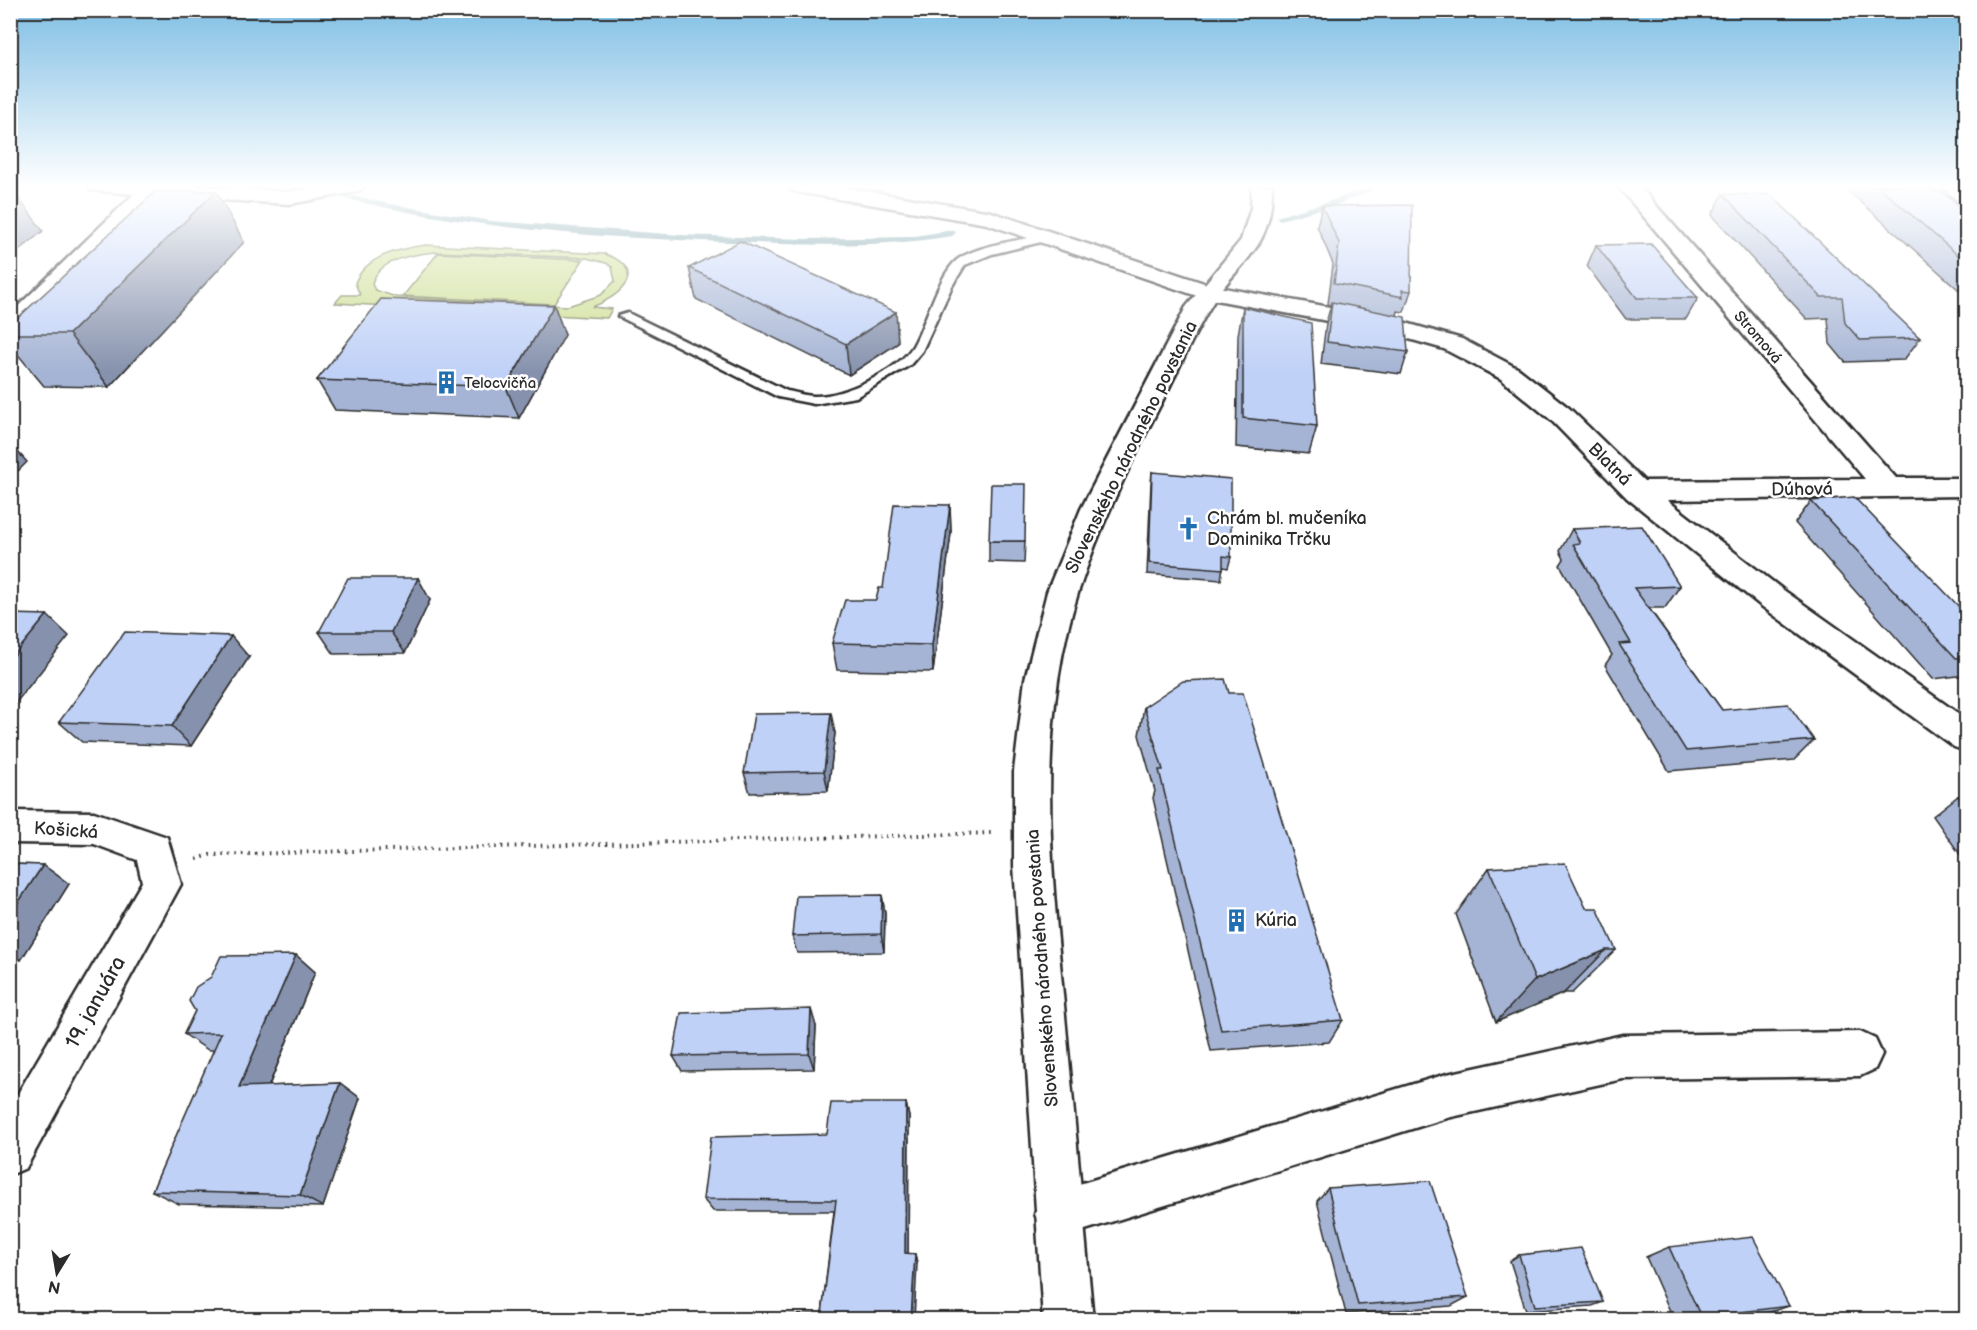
<svg xmlns="http://www.w3.org/2000/svg" width="1977" height="1330" viewBox="0 0 1977 1330" font-family="'Balsamiq Sans',sans-serif">
  <rect width="100%" height="100%" fill="#fff"/>
  <filter id="ink" filterUnits="userSpaceOnUse"><feTurbulence type="fractalNoise" baseFrequency=".0167" numOctaves="2"/><feDisplacementMap in="SourceGraphic" scale="12" xChannelSelector="R" yChannelSelector="G"/><feConvolveMatrix kernelMatrix="1 2 1 2 8 2 1 2 1" color-interpolation-filters="sRGB"/></filter>
  <g filter="url(#ink)">
    <!-- green -->
    <g fill="#cdde93" stroke="#7c845f" stroke-width="1.5" fill-rule="evenodd">
      <path d="M 425,245 L 605,254 C 649,270 622,296 592,307 L 612,309 L 607,318 L 335,303 L 342,295 L 360,295 L 355,283 C 365,256 399,249 425,245 ZM 436,252 L 587,258 L 606,263 L 612,267 L 615,281 L 601,295 L 568,306 L 396,297 L 375,290 L 372,284 C 378,259 414,254 436,252 Z"/>
      <path d="M 438,253 L 583,260 L 554,304 L 403,296 Z"/>
    </g>
    <g fill="none" stroke-linecap="round" stroke-linejoin="round">
      <!-- stream -->
      <g fill="#5d8c97" fill-rule="evenodd">
        <path d="M 282,186 L 314,186 L 385,203 L 491,221 L 681,235 L 805,239 L 909,237 L 952,230 L 956,233 L 952,236 C 879,248 804,245 730,242 C 599,238 467,229 339,197 C 330,195 321,193 313,191 C 303,189 290,191 282,186 Z"/>
        <path d="M 1371,186 L 1383,186 L 1336,205 L 1280,220 L 1276,217 L 1330,201 Z"/>
      </g>
      <defs>
        <path id="lane" d="M 1045,235 L 1050,238 L 1049,240 L 992,254 L 965,265 L 952,286 L 922,351 L 910,365 L 856,397 L 814,404 L 778,397 L 618,316 L 628,313 L 787,391 C 795,392 805,396 814,396 C 843,397 898,371 913,346 C 926,324 938,276 957,260 C 977,245 1021,240 1045,235 Z"/>
        <g id="street">
          <path d="M 88,186 L 201,186 L 290,192 L 320,186 L 364,186 L 361,190 L 354,192 L 290,204 L 157,196 L 19,333 L 10,335 L 10,314 L 134,194 L 91,190 Z"/>
          <path d="M 788,186 L 837,186 L 991,212 L 1213,286 L 1385,317 L 1462,339 L 1519,369 L 1569,408 L 1644,481 L 1865,479 L 1618,186 L 1639,186 L 1896,478 L 1966,478 L 1966,496 L 1667,500 L 1782,589 L 1966,719 L 1966,751 L 1954,747 L 1760,605 L 1627,498 L 1551,420 L 1501,379 L 1444,349 L 1381,331 L 1200,297 L 987,224 L 798,192 L 791,190 Z"/>
          <path d="M 1941,186 L 1964,186 L 1966,188 L 1966,204 L 1959,202 Z"/>
          <path d="M 10,811 L 94,812 L 167,837 L 181,884 L 26,1168 L 10,1175 L 10,1107 L 142,882 L 137,860 L 94,844 L 10,843 Z"/>
          <path d="M 1860,1032 L 1875,1039 L 1882,1054 L 1875,1069 L 1860,1076 L 1623,1079 L 1447,1118 L 1059,1238 L 1042,1231 L 1035,1214 L 1042,1197 L 1059,1190 L 1447,1074 L 1623,1035 Z"/>
        </g>
        <path id="secondary" d="M 1252,186 L 1272,186 C 1272,255 1238,258 1209,309 C 1193,336 1180,366 1166,394 C 1133,458 1101,522 1079,590 C 1035,725 1051,867 1064,1005 C 1074,1110 1083,1215 1093,1320 L 1043,1320 L 1014,865 L 1014,771 L 1025,679 L 1047,592 L 1081,509 L 1186,307 L 1241,240 L 1251,208 Z"/>
      </defs>
      <!-- lane casing -->
      <use href="#lane" stroke="#2b2b2b" stroke-width="5"/>
      <!-- street casing -->
      <use href="#street" stroke="#2b2b2b" stroke-width="5"/>
      <!-- secondary casing -->
      <use href="#secondary" stroke="#2b2b2b" stroke-width="5"/>
      <!-- path -->
      <path stroke="#2b2b2b" stroke-width="4" stroke-dasharray="1.5 5" stroke-linecap="butt" d="M 197,859 L 210,855 L 993,833"/>
      <!-- lane -->
      <use href="#lane" fill="#fff" fill-rule="evenodd"/>
      <!-- street -->
      <use href="#street" fill="#fff" fill-rule="evenodd"/>
      <!-- secondary -->
      <use href="#secondary" fill="#fff" fill-rule="evenodd"/>
    </g>
    <!-- wall -->
    <g fill="#a5b4d4" stroke="#2b2b2b" stroke-width="1.5">
      <path d="M 1843,186 L 1928,186 L 1966,212 L 1966,290 L 1959,290 Z"/>
      <path d="M 1723,194 L 1920,338 L 1904,360 L 1845,362 L 1830,344 L 1828,318 L 1807,319 L 1712,215 Z"/>
      <path d="M 1322,206 L 1411,291 L 1404,312 L 1398,311 L 1397,315 L 1408,352 L 1401,374 L 1321,364 L 1326,323 L 1331,305 L 1328,304 L 1333,264 L 1317,226 Z"/>
      <path d="M 244,242 L 109,387 L 44,386 L 10,345 L 10,325 Z"/>
      <path d="M 1596,245 L 1698,298 L 1686,319 L 1626,319 L 1587,266 Z"/>
      <path d="M 689,268 L 896,312 L 898,343 L 849,375 L 696,299 Z"/>
      <path d="M 554,305 L 565,335 L 519,418 L 335,410 L 317,380 Z"/>
      <path d="M 1243,307 L 1317,426 L 1309,454 L 1236,447 L 1238,335 Z"/>
      <path d="M 1152,472 L 1231,557 L 1228,568 L 1223,567 L 1221,580 L 1147,574 L 1151,483 Z"/>
      <path d="M 1811,501 L 1966,614 L 1966,675 L 1933,679 L 1795,523 Z"/>
      <path d="M 950,505 L 951,533 L 933,672 L 837,670 L 832,643 L 876,600 Z"/>
      <path d="M 1572,529 L 1680,586 L 1665,608 L 1649,608 L 1722,710 L 1814,740 L 1794,760 L 1669,771 L 1605,665 L 1612,655 L 1560,565 L 1564,559 L 1560,551 Z"/>
      <path d="M 989,541 L 1025,541 L 1024,563 L 989,562 Z"/>
      <path d="M 418,578 L 430,600 L 405,653 L 334,654 L 319,632 Z"/>
      <path d="M 249,657 L 191,746 L 82,742 L 59,722 Z"/>
      <path d="M 1229,693 L 1343,1020 L 1329,1042 L 1211,1051 L 1153,798 L 1155,791 L 1139,735 L 1144,707 Z"/>
      <path d="M 835,733 L 828,791 L 750,793 L 744,773 Z"/>
      <path d="M 1958,796 L 1966,796 L 1966,863 L 1933,816 Z"/>
      <path d="M 10,864 L 43,865 L 69,884 L 21,960 L 10,960 Z"/>
      <path d="M 1489,868 L 1586,908 L 1616,950 L 1572,993 L 1564,993 L 1496,1022 L 1456,914 Z"/>
      <path d="M 882,895 L 885,914 L 884,952 L 797,953 L 792,936 Z"/>
      <path d="M 296,955 L 315,972 L 269,1086 L 340,1083 L 360,1098 L 323,1207 L 179,1204 L 152,1191 L 214,1050 L 208,1050 L 184,1034 L 195,1011 Z"/>
      <path d="M 816,1026 L 814,1069 L 682,1071 L 673,1056 Z"/>
      <path d="M 906,1103 L 909,1117 L 908,1254 L 915,1254 L 917,1264 L 822,1314 L 834,1211 L 713,1211 L 703,1199 L 827,1134 Z"/>
      <path d="M 1328,1188 L 1468,1297 L 1451,1306 L 1346,1314 L 1317,1201 Z"/>
      <path d="M 1669,1247 L 1789,1306 L 1761,1315 L 1723,1320 L 1674,1320 L 1646,1257 Z"/>
      <path d="M 1519,1255 L 1603,1302 L 1592,1306 L 1526,1311 L 1510,1261 Z"/>
    </g>
    <!-- shaded-wall -->
    <g fill="#8692ad" stroke="#2b2b2b" stroke-width="1.5">
      <path d="M 10,186 L 43,231 L 10,258 Z"/>
      <path d="M 216,191 L 244,242 L 109,387 L 69,334 Z"/>
      <path d="M 554,305 L 565,335 L 519,418 L 506,387 Z"/>
      <path d="M 896,312 L 898,343 L 849,375 L 846,344 Z"/>
      <path d="M 10,443 L 27,462 L 10,479 Z"/>
      <path d="M 950,505 L 951,533 L 933,672 L 932,645 Z"/>
      <path d="M 418,578 L 430,600 L 405,653 L 391,632 Z"/>
      <path d="M 47,615 L 69,636 L 10,710 L 10,660 Z"/>
      <path d="M 231,636 L 249,657 L 191,746 L 172,726 Z"/>
      <path d="M 831,713 L 835,733 L 828,791 L 824,771 Z"/>
      <path d="M 43,865 L 69,884 L 21,960 L 10,953 L 10,915 Z"/>
      <path d="M 882,895 L 885,914 L 884,952 L 881,934 Z"/>
      <path d="M 1606,950 L 1564,993 L 1496,1022 L 1535,980 Z"/>
      <path d="M 296,955 L 315,972 L 262,1102 L 239,1087 Z"/>
      <path d="M 811,1009 L 816,1026 L 814,1069 L 809,1054 Z"/>
      <path d="M 340,1083 L 360,1098 L 323,1207 L 300,1195 Z"/>
      <path d="M 906,1103 L 909,1117 L 908,1264 L 905,1253 Z"/>
      <path d="M 915,1254 L 917,1264 L 914,1320 L 911,1320 Z"/>
    </g>
    <!-- building -->
    <g fill="#c0d1f7" stroke="#2b2b2b" stroke-width="1.5">
      <path d="M 1878,186 L 1928,186 L 1935,192 L 1942,192 L 1966,212 L 1966,262 Z"/>
      <path d="M 156,191 L 216,191 L 69,334 L 10,334 L 10,325 Z"/>
      <path d="M 1723,194 L 1771,195 L 1920,338 L 1860,340 L 1845,323 L 1842,297 L 1821,297 Z"/>
      <path d="M 1412,205 L 1411,291 L 1402,290 L 1403,297 L 1334,283 L 1339,243 L 1322,206 Z"/>
      <path d="M 740,241 L 896,312 L 846,344 L 689,268 Z"/>
      <path d="M 1651,244 L 1698,298 L 1637,298 L 1596,245 Z"/>
      <path d="M 381,299 L 554,305 L 506,387 L 317,380 Z"/>
      <path d="M 1332,302 L 1405,317 L 1408,352 L 1327,342 Z"/>
      <path d="M 1243,307 L 1311,323 L 1317,426 L 1243,418 Z"/>
      <path d="M 1152,472 L 1231,479 L 1231,557 L 1223,556 L 1223,569 L 1149,563 Z"/>
      <path d="M 991,484 L 1026,484 L 1025,541 L 989,541 Z"/>
      <path d="M 1854,497 L 1966,614 L 1966,657 L 1956,658 L 1811,501 Z"/>
      <path d="M 894,504 L 950,505 L 932,645 L 832,643 L 845,600 L 876,600 L 879,588 L 883,588 Z"/>
      <path d="M 1642,526 L 1680,586 L 1634,588 L 1722,710 L 1788,704 L 1814,740 L 1686,751 L 1619,644 L 1631,643 L 1573,544 L 1580,543 L 1572,529 Z"/>
      <path d="M 348,578 L 418,578 L 391,632 L 319,632 Z"/>
      <path d="M 10,614 L 47,615 L 10,660 Z"/>
      <path d="M 125,632 L 231,636 L 172,726 L 59,722 Z"/>
      <path d="M 1225,679 L 1229,693 L 1243,693 L 1343,1020 L 1221,1030 L 1159,770 L 1163,770 L 1144,707 L 1183,681 Z"/>
      <path d="M 831,713 L 824,771 L 744,773 L 754,714 Z"/>
      <path d="M 1958,796 L 1966,796 L 1966,808 Z"/>
      <path d="M 1565,863 L 1586,908 L 1597,908 L 1616,950 L 1606,950 L 1535,980 L 1489,868 Z"/>
      <path d="M 10,864 L 43,865 L 10,915 Z"/>
      <path d="M 882,895 L 881,934 L 792,936 L 796,896 Z"/>
      <path d="M 296,955 L 239,1087 L 340,1083 L 300,1195 L 152,1191 L 221,1033 L 184,1034 L 195,1011 L 189,1001 L 196,987 L 211,977 L 221,956 Z"/>
      <path d="M 811,1009 L 809,1054 L 673,1056 L 681,1013 Z"/>
      <path d="M 831,1103 L 906,1103 L 905,1253 L 915,1254 L 911,1320 L 784,1320 L 785,1315 L 822,1314 L 836,1200 L 703,1199 L 711,1137 L 827,1134 Z"/>
      <path d="M 1430,1181 L 1468,1297 L 1358,1305 L 1328,1188 Z"/>
      <path d="M 1753,1237 L 1789,1306 L 1701,1317 L 1669,1247 Z"/>
      <path d="M 1581,1248 L 1603,1302 L 1535,1306 L 1519,1255 Z"/>
    </g>
  </g>
  <!-- sky -->
  <linearGradient id="sky" x2="0" y2="1"><stop stop-color="#7ebee4"/><stop offset="0.5" stop-color="#fff"/><stop offset="1" stop-color="#fff" stop-opacity="0"/></linearGradient>
  <rect width="1977" height="372" fill="url(#sky)"/>
  <!-- icons -->
  <defs>
    <symbol id="building-bare" viewBox="-9 -9 18 18"><path d="M-4-6H4V6H1V3H-1V6H-4ZM-2.5-4.3h1.7v1.8h-1.7ZM.8-4.3h1.7v1.8H.8ZM-2.5-1h1.7V.8h-1.7ZM.8-1h1.7V.8H.8Z" fill="#1f6fb2" stroke="#fff" stroke-width="2.5" paint-order="stroke"/></symbol>
    <symbol id="church-bare" viewBox="-9 -9 18 18"><path d="M-1.2-6h2.4v3.5h3.3v2.4h-3.3V6h-2.4V-.1h-3.3v-2.4h3.3Z" fill="#1f6fb2" stroke="#fff" stroke-width="2.5" paint-order="stroke"/></symbol>
  </defs>
  <g fill-rule="evenodd">
    <use href="#building-bare" x="430" y="366" width="33" height="33"/>
    <use href="#church-bare" x="1172" y="512" width="33" height="33"/>
    <use href="#building-bare" x="1220" y="904" width="33" height="33"/>
  </g>
  <g text-anchor="middle" stroke-width="5" stroke-linejoin="round" paint-order="stroke">
    <!-- far-street labels -->
    <g font-size="15" fill="#2b2b2b" stroke="#fff">
      <text transform="translate(1758 337) rotate(49)" y="5">Stromová</text>
    </g>
    <!-- far-poi labels -->
    <g font-size="15" fill="#2b2b2b" stroke="#fff" text-anchor="start">
      <text x="464" y="388">Telocvičňa</text>
    </g>
    <!-- street labels -->
    <g font-size="18" fill="#2b2b2b" stroke="#fff">
      <text transform="translate(1131 447) rotate(-64)" y="6">Slovenského národného povstania</text>
      <text transform="translate(1610 464) rotate(45)" y="6">Blatná</text>
      <text transform="translate(1802 489) rotate(-1)" y="6">Dúhová</text>
      <text transform="translate(66 830) rotate(4)" y="6">Košická</text>
      <text transform="translate(1042 968) rotate(-94)" y="6">Slovenského národného povstania</text>
    </g>
    <!-- poi labels -->
    <g font-size="18" fill="#2b2b2b" stroke="#fff" text-anchor="start">
      <text x="1207" y="524">Chrám bl. mučeníka<tspan x="1207" dy="21">Dominika Trčku</tspan></text>
      <text x="1255" y="926">Kúria</text>
    </g>
    <!-- near-street labels -->
    <g font-size="21" fill="#2b2b2b" stroke="#fff">
      <text transform="translate(95 1002) rotate(-61)" y="7">19. januára</text>
    </g>
  </g>
  <!-- margin -->
  <rect width="1977" height="1330" fill="none" stroke="#fff" stroke-width="36"/>
  <rect x="18" y="18" width="1941" height="1294" fill="none" stroke="#2b2b2b" stroke-width="2" filter="url(#ink)"/>
  <!-- north arrow -->
  <g transform="translate(57 1273) rotate(191)" stroke="#ffffff" stroke-width="4.5" paint-order="stroke">
  <path d="M0-4.5L10 22L0 15L-10 22Z" fill="#2b2b2b"/>
  <text y="-9" font-size="16" font-weight="bold" text-anchor="middle" fill="#2b2b2b">N</text>
  </g>
</svg>
